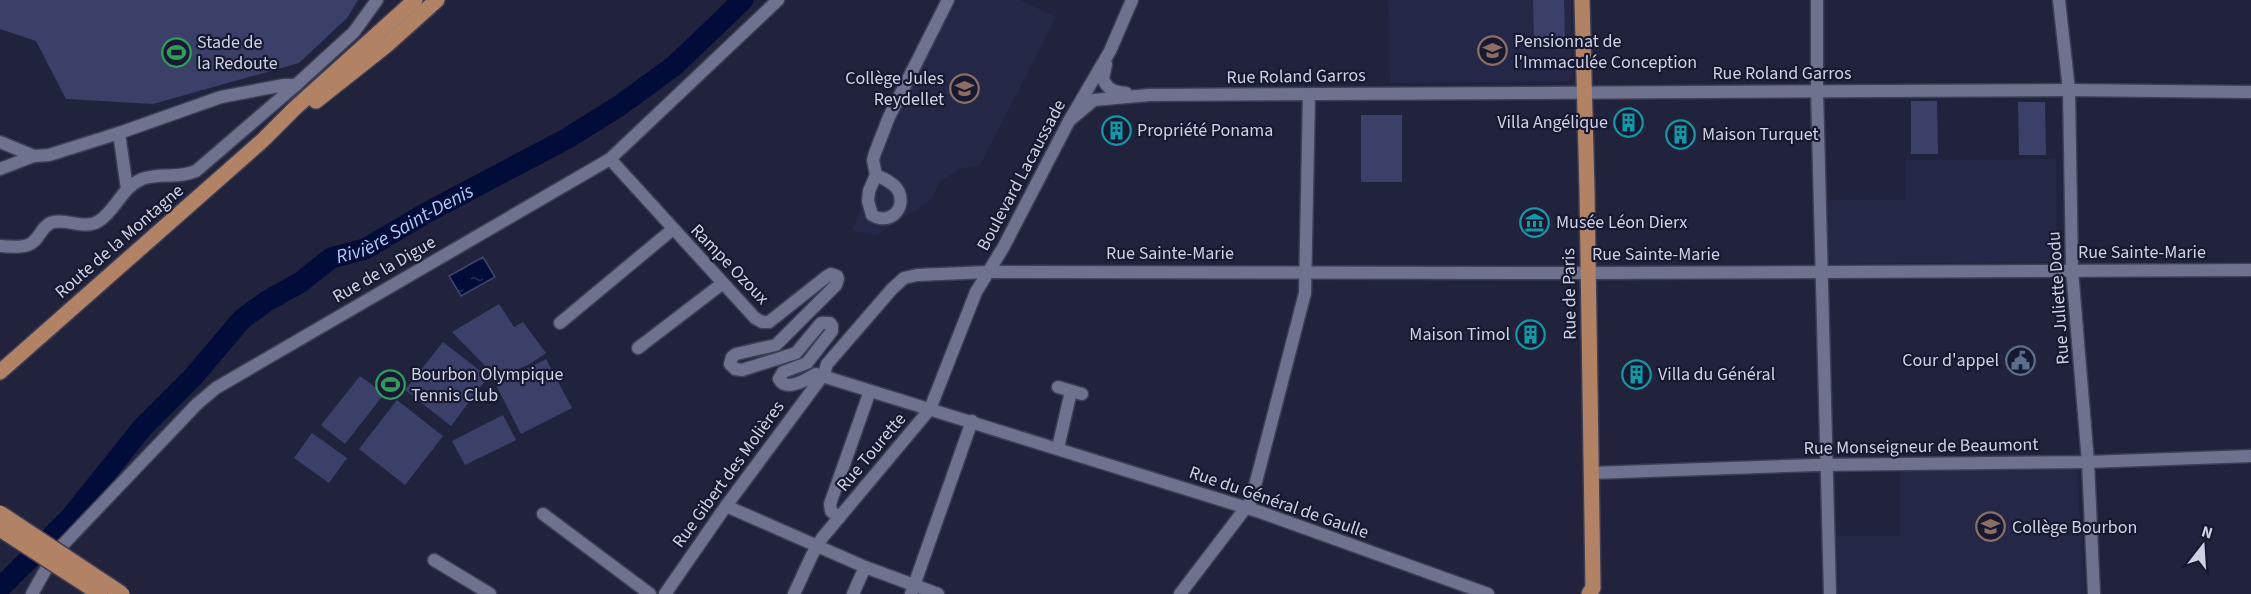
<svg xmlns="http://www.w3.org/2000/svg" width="2251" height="594" viewBox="0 0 2251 594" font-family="'Source Sans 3',sans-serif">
  <defs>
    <pattern id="water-ripples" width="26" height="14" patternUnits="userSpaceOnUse" patternTransform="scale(1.5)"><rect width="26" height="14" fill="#010c38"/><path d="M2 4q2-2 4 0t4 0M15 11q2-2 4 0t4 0" fill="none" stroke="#252e54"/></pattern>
  </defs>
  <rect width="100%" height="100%" fill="#20233b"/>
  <!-- built -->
  <g fill="#242746">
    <path d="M 955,0 L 1020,0 L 1056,17 L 980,165 L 959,169 L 939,183 L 931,200 L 876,236 L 853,231 L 875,159 Z"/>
    <path d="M 1388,0 L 1571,0 L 1572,75 L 1567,82 L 1390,83 Z"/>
    <path d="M 2056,159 L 2057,262 L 1827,264 L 1827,200 L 1905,200 L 1905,160 Z"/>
    <path d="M 2072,467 L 2077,471 L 2085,594 L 1838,594 L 1836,536 L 1900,536 L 1900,471 Z"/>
  </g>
  <!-- grass -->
  <g fill="#3b4069">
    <path d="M 0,0 L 358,0 L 347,18 L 299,63 L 153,104 L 66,99 L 36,41 L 0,29 Z"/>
    <path d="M 1533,0 L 1564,0 L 1565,41 L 1534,41 Z"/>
    <path d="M 1911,101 L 1937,101 L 1938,154 L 1911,154 Z"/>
    <path d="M 2018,102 L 2045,102 L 2046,155 L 2019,155 Z"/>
    <rect x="1361" y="115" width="41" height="67"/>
    <path d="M 499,304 L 514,327 L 523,322 L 546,353 L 530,364 L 497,378 L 452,332 Z"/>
    <path d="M 443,342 L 488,377 L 451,426 L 405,390 Z"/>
    <path d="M 546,359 L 572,408 L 521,434 L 496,385 Z"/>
    <path d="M 360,376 L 384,394 L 345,444 L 321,425 Z"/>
    <path d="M 397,400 L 443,436 L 405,485 L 359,449 Z"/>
    <path d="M 503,415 L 516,440 L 465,465 L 452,441 Z"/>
    <path d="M 312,433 L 347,458 L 329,483 L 294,458 Z"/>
  </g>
  <!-- water -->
  <path fill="url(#water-ripples)" stroke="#3e476b" stroke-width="1.5" d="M 483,257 L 495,277 L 461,296 L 449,276 Z"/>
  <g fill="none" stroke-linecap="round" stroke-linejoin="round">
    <!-- river -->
    <path stroke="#010c38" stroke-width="21" id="s1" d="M 0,588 L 70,518 L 142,428 L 193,377 L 242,319 L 267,301 L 301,282 L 331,258 L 365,249 L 426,213 L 568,138 L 619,106 L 674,66 L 743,0"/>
    <defs>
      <g id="minor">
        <path d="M 1817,0 L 1817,91 L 1830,594"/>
        <path d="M 2059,0 L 2069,90 L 2072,270 L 2088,462 L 2094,594"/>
        <path d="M 1106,64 L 1103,79 C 1108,90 1114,92 1126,93"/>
        <path d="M 296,85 L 354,32 L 377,0"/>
        <path d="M 1069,121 L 1094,100 L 1149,95 L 2069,90 L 2251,92"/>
        <path d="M 119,133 L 127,189"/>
        <path d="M 0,142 L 34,156 L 49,155 L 119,133 L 221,97 L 284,85 L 296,85 L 196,171 C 178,179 159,172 142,179 C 122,187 116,210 99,221 C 85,230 69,219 54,222 C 41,224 40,241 28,245 C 19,248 9,247 0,246"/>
        <path d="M 610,159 L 755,318 L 762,322 L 769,322 L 826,277 L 831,274 L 837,276 L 838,279 L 836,285 L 776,345 L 736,354 L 732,357 L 730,364 L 735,369 L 742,370 L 796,353 L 821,323 L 830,323 L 832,326 L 832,331 L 807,363 L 783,372 L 779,379 C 786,392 806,380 816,374 L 1260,512 L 1488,594"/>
        <path d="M 0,169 L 34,156"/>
        <path d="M 876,175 C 884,179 895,183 899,192 C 906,211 888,225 872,215 L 868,201 L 869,191 L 876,175 L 873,160 L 875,153 L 889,117 L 948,0"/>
        <path d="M 560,323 L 673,229"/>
        <path d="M 638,348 L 723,283"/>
        <path d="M 1058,387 L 1082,394"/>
        <path d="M 1058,448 L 1071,391"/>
        <path d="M 1592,473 L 1816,465 L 2088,462 L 2251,456"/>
        <path d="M 726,506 L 865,567 L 938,594"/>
        <path d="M 543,514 L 650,594"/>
        <path d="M 839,518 L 831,511 L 830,504 L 870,391"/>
        <path d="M 434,560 L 490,594"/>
        <path d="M 32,594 L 55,553 L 197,404 L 216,388 L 610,159 L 778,0"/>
        <path d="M 665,594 L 726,506 L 824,374 L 827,364 L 892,289 L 904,278 L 917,275 L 988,272 L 1588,273 L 2251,270"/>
        <path d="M 794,594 L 812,555 L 822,538 L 930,409 L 976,292 L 1003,248 L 1069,121 L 1110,51 L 1132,0"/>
        <path d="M 853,594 L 865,567"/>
        <path d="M 911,594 L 972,421"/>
        <path d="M 1180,594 L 1251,501 L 1305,293 L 1309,94"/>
      </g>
      <g id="major">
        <path d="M 1582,0 L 1587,190 L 1593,588 L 1589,594"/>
        <path d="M 316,101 L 388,44 L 437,0"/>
        <path d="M 0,372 L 263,140 L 295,108 L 415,0"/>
      </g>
    </defs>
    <!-- minor casing -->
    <use href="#minor" stroke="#3d3e53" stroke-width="15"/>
    <!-- major casing -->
    <use href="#major" stroke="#3d3e53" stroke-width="18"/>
    <!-- minor -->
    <use href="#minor" stroke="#6e728f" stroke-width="12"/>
    <!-- major -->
    <use href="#major" stroke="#b28265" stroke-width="15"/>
    <defs>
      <g id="major-bridge">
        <path d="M 0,513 L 122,594"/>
        <path d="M 0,529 L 100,594"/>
      </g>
    </defs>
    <!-- major-bridge casing -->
    <use href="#major-bridge" stroke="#3d3e53" stroke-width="18" stroke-linecap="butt"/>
    <!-- major-bridge -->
    <use href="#major-bridge" stroke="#b28265" stroke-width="15"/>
  </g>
  <!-- icons -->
  <defs>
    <symbol id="school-ring" viewBox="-11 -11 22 22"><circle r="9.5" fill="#171931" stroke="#8d6e63" stroke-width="1.5"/><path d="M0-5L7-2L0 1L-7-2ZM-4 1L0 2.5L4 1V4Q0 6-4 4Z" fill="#8d6e63"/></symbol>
    <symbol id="stadium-ring" viewBox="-11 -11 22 22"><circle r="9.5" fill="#171931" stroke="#2e9e5b" stroke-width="1.5"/><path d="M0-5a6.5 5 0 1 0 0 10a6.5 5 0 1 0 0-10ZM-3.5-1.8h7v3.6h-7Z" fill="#2e9e5b"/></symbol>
    <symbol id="building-ring" viewBox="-11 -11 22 22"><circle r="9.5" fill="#171931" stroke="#0f9aa8" stroke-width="1.5"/><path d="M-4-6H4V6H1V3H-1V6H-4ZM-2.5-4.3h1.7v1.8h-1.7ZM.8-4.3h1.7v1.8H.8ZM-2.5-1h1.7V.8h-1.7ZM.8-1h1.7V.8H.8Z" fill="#0f9aa8"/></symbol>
    <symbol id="museum-ring" viewBox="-11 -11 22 22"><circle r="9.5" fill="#171931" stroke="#0f9aa8" stroke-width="1.5"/><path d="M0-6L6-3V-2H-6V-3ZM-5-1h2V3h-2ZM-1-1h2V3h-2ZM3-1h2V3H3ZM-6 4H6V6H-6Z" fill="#0f9aa8"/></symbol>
    <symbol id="civic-ring" viewBox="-11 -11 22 22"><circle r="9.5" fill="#171931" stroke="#5c6f8a" stroke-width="1.5"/><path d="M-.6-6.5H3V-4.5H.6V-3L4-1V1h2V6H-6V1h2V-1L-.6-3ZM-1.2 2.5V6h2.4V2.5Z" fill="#5c6f8a"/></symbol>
  </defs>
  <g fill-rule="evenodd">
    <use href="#school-ring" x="1476" y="34" width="33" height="33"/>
    <use href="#stadium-ring" x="160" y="36" width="33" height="33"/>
    <use href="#school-ring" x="948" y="72" width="33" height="33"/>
    <use href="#building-ring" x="1612" y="106" width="33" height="33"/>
    <use href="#building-ring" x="1100" y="114" width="33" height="33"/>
    <use href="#building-ring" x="1664" y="118" width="33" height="33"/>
    <use href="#museum-ring" x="1518" y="206" width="33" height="33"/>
    <use href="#building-ring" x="1514" y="318" width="33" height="33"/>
    <use href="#civic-ring" x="2004" y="344" width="33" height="33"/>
    <use href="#building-ring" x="1620" y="358" width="33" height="33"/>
    <use href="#stadium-ring" x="374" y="368" width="33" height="33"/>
    <use href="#school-ring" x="1974" y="510" width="33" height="33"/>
  </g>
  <g text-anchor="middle" stroke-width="4.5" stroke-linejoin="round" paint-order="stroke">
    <!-- poi labels -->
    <g font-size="18" fill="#ced1e1" stroke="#171931" text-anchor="start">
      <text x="1514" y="47">Pensionnat de<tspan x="1514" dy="21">l'Immaculée Conception</tspan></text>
      <text x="197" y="48">Stade de<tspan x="197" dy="21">la Redoute</tspan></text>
      <text x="944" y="84" text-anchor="end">Collège Jules<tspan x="944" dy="21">Reydellet</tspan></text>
      <text x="1608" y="128" text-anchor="end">Villa Angélique</text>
      <text x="1137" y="136">Propriété Ponama</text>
      <text x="1702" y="140">Maison Turquet</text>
      <text x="1556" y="228">Musée Léon Dierx</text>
      <text x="1510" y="340" text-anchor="end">Maison Timol</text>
      <text x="1999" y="366" text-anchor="end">Cour d'appel</text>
      <text x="411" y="380">Bourbon Olympique<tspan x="411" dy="21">Tennis Club</tspan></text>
      <text x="1658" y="380">Villa du Général</text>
      <text x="2012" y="533">Collège Bourbon</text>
    </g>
    <!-- street labels -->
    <g font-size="18" fill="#ced1e1" stroke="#171931">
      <text x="1782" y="79">Rue Roland Garros</text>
      <text transform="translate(1296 76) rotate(-1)" y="6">Rue Roland Garros</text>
      <text transform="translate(1021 175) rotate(-62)" y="6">Boulevard Lacaussade</text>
      <text transform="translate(119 241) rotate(-41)" y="6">Route de la Montagne</text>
      <text x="2142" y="258">Rue Sainte-Marie</text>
      <text x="1170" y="259">Rue Sainte-Marie</text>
      <text x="1656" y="260">Rue Sainte-Marie</text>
      <text transform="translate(730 264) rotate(46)" y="6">Rampe Ozoux</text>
      <text transform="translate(384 269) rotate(-30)" y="6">Rue de la Digue</text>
      <text transform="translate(1569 294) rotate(-91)" y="6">Rue de Paris</text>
      <text transform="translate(2058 298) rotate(-94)" y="6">Rue Juliette Dodu</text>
      <text transform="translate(1921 446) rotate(-1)" y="6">Rue Monseigneur de Beaumont</text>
      <text transform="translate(871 452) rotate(-50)" y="6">Rue Tourette</text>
      <text transform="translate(728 474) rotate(-54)" y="6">Rue Gibert des Molières</text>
      <text transform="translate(1279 502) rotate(19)" y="6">Rue du Général de Gaulle</text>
    </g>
    <!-- water labels -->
    <g font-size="20" font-style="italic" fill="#b1c9f7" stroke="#171931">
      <text dy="7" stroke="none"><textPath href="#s1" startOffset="552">Rivière Saint-Denis</textPath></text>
    </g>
  </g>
  <!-- north arrow -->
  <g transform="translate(2203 546) rotate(17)" stroke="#171931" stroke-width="4.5" paint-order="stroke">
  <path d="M0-4.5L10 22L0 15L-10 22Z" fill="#ced1e1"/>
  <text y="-9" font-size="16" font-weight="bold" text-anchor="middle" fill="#ced1e1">N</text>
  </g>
</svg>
